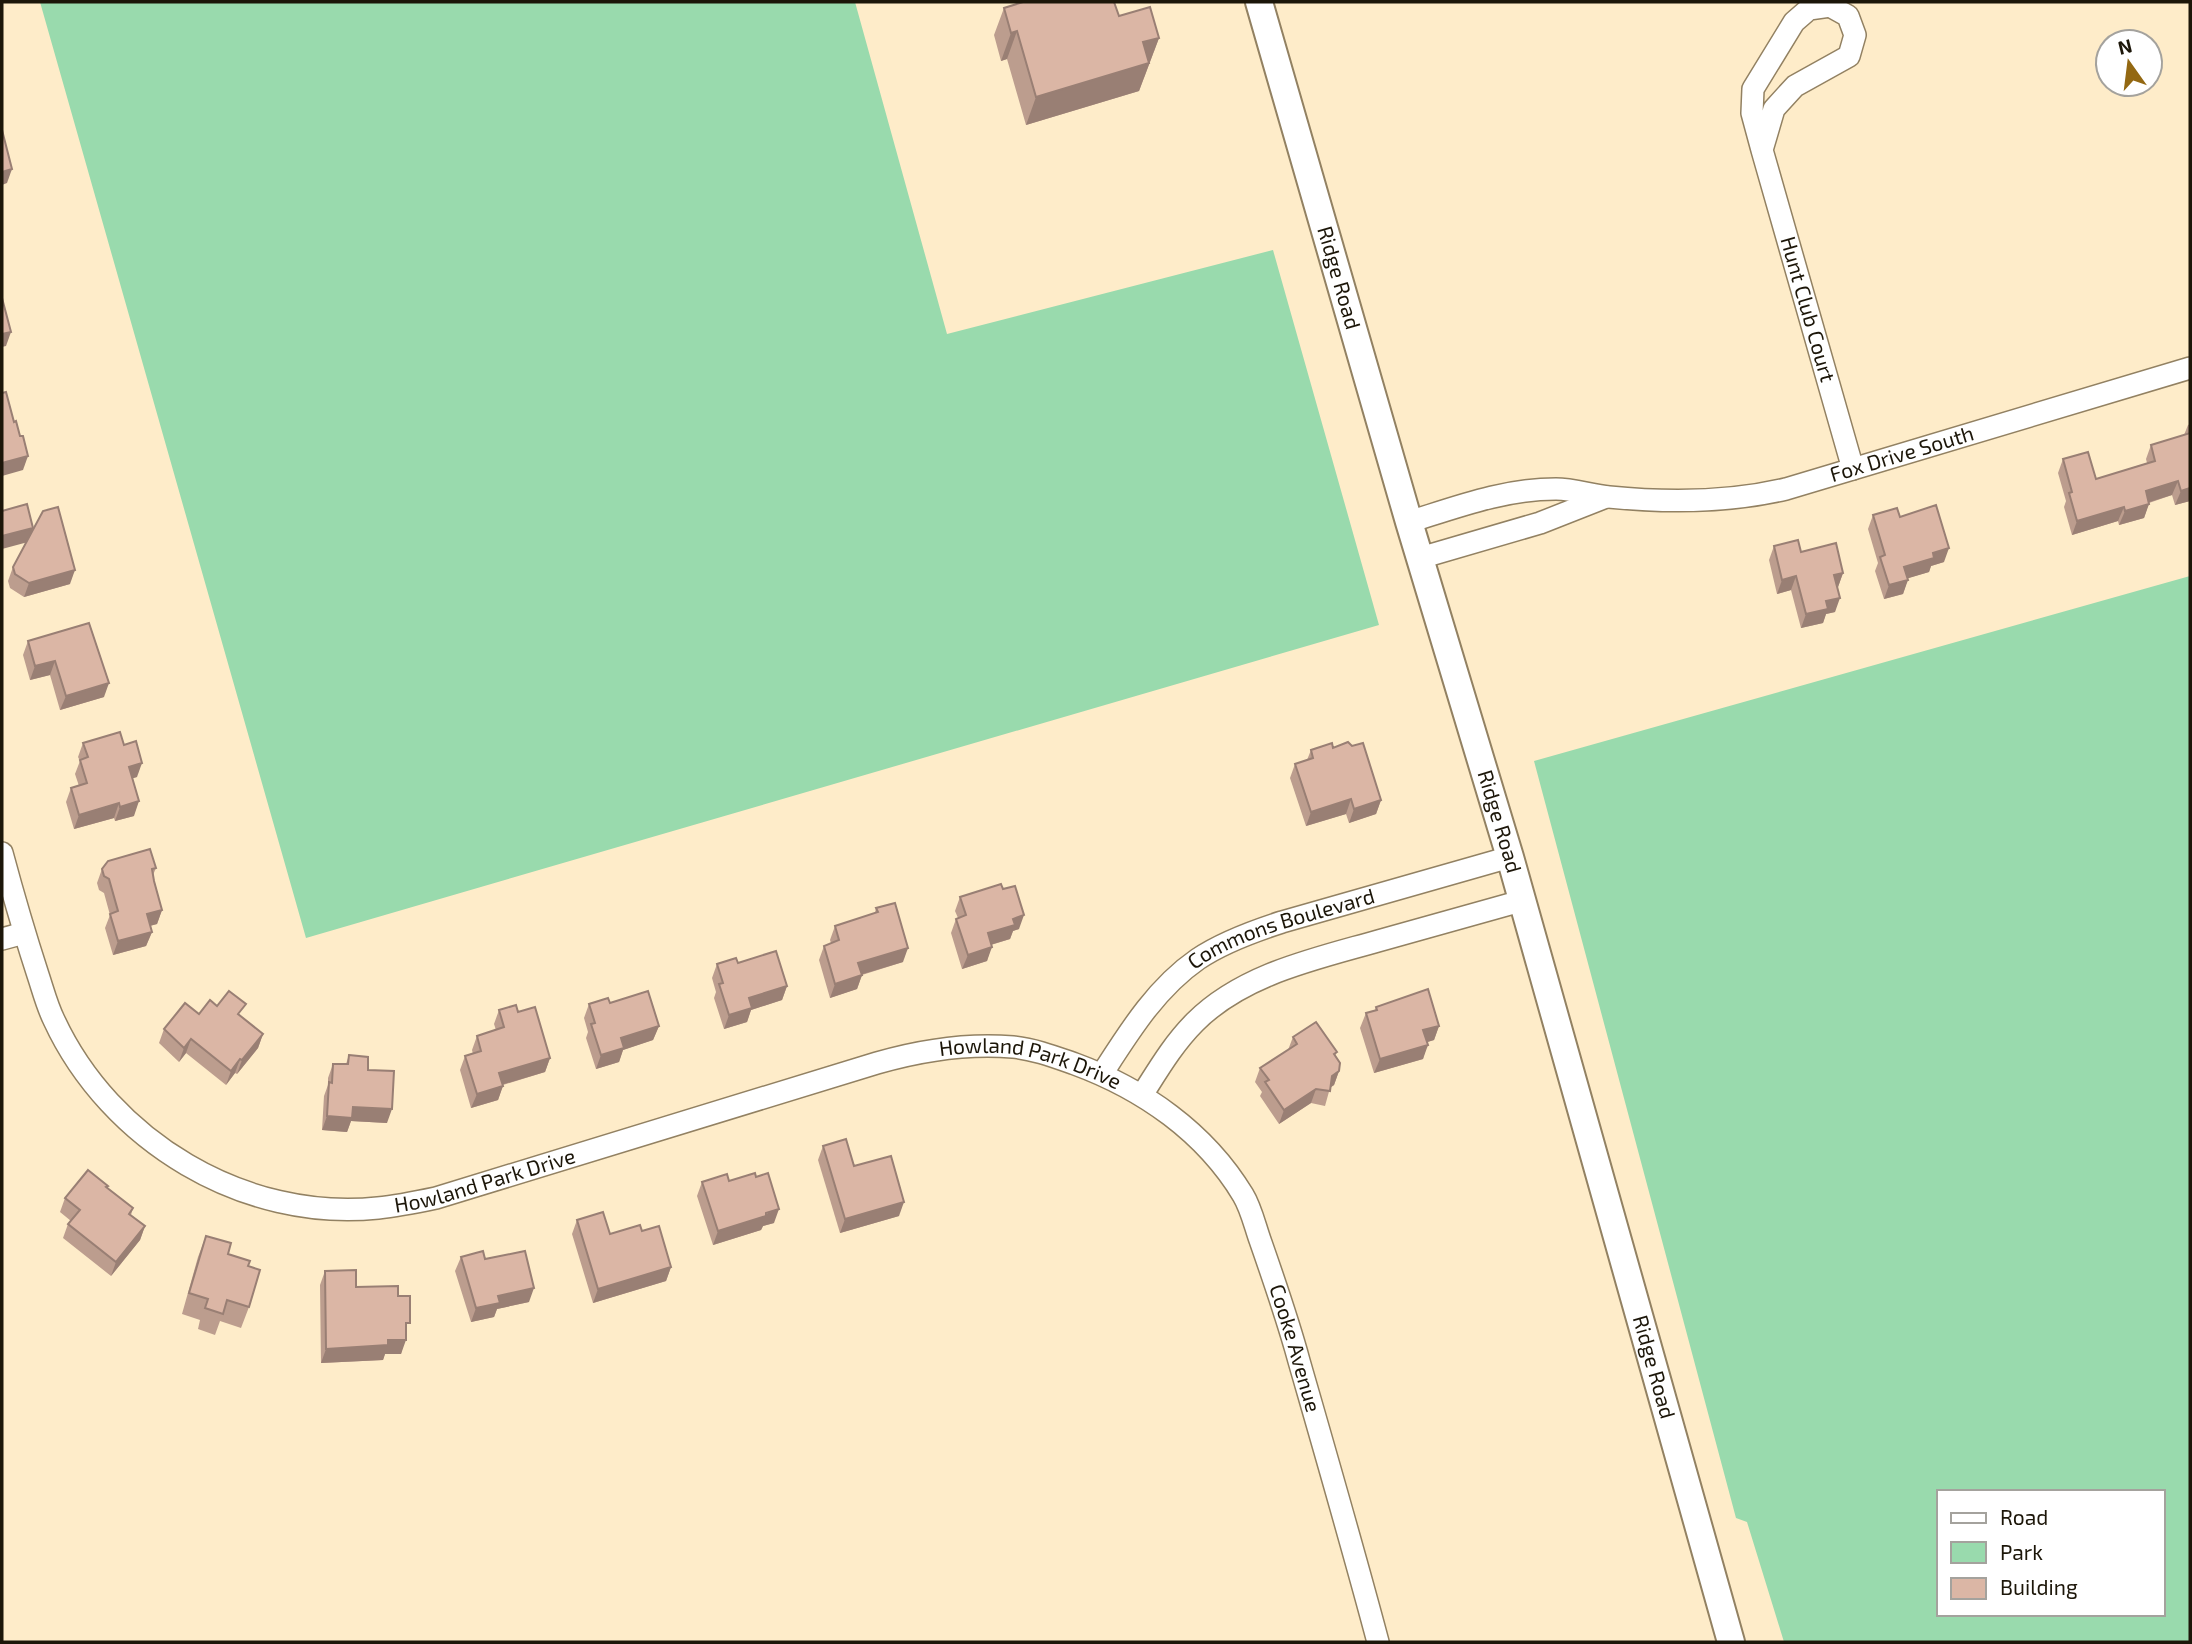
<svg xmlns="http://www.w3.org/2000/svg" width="2192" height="1644" viewBox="0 0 2192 1644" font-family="'Exo 2',sans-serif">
  <rect width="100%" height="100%" fill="#feecc9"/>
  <!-- green -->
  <g fill="#99daad" fill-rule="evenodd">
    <path d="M 40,2 L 855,2 L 947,334 L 1273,250 L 1379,625 L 306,938 Z"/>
    <path d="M 2190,576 L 2190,1642 L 1784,1642 L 1747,1522 L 1736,1518 L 1534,761 ZM 1938,1492 L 2162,1492 L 2162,1614 L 1938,1614 Z"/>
  </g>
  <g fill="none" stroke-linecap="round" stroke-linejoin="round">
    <defs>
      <g id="minor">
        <path id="s1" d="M 1762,150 L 1752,113 L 1753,89 L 1794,22 L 1809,9 L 1830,6 L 1848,16 L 1855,35 L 1849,56 L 1795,86 L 1774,109 L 1762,150 L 1853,469"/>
        <path id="s2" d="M 1409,522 C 1457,507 1504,489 1556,489 C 1573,489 1591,495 1609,497 C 1669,503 1727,503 1786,489 L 2190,368"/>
        <path d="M 1420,558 L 1540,523 L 1606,497"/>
        <path id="s3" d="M 2,853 C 13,894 25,935 38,975 C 43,990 47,1006 54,1020 C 110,1141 244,1222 378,1208 C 398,1206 417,1202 436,1198 L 877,1063 C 922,1050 966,1043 1013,1047 C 1034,1049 1055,1057 1075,1064 C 1143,1089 1205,1132 1243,1195 C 1251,1208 1255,1226 1260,1240 C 1274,1280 1288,1320 1299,1361 C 1326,1455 1353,1548 1378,1642"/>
        <path d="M 2,939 L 24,933"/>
        <path id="s4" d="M 1102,1074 C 1129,1032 1156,988 1198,959 C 1223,942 1254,931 1282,922 L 1510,857"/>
        <path d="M 1142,1095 C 1158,1070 1173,1044 1195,1022 C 1243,974 1315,959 1378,941 C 1426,928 1473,914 1521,901"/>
      </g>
      <g id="tertiary">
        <path id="s5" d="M 1259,2 L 1409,522 L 1510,857 L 1731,1642"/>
      </g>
    </defs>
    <!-- minor casing -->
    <use href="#minor" stroke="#928162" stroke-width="24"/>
    <!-- tertiary casing -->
    <use href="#tertiary" stroke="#928162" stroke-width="30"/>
    <!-- minor -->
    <use href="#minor" stroke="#fff" stroke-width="21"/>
    <!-- tertiary -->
    <use href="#tertiary" stroke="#fff" stroke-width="26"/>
  </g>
  <!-- wall -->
  <g fill="#bc9d8e">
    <path d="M 1004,8 L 1119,16 L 1159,38 L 1139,91 L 1026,125 L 1007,59 L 1001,61 L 994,35 Z"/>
    <path d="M 2190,424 L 2190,501 L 2175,505 L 2172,495 L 2149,503 L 2144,518 L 2119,525 L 2118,521 L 2072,535 L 2064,507 L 2066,501 L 2058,473 L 2063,459 L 2096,479 L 2147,463 L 2146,459 L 2151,445 L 2184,435 L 2188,425 Z"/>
    <path d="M 1873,515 L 1900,517 L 1944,562 L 1931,566 L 1929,572 L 1908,578 L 1903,594 L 1884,599 L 1875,571 L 1878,563 L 1868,529 Z"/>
    <path d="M 33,528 L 30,536 L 70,584 L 24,597 L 10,588 L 8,581 L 13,567 Z"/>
    <path d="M 1774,546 L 1801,552 L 1843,573 L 1838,587 L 1835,612 L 1826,614 L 1823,623 L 1801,628 L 1791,590 L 1777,594 L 1769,560 Z"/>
    <path d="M 28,641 L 104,697 L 60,710 L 50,675 L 30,680 L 23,655 Z"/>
    <path d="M 83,743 L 124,745 L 137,777 L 132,778 L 134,816 L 115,821 L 114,818 L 74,829 L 66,802 L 71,788 L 79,786 L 75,774 L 80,761 L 78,757 Z"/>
    <path d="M 1333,748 L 1381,800 L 1376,814 L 1349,823 L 1346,814 L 1306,826 L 1290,778 L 1295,764 L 1307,760 L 1311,750 Z"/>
    <path d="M 156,868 L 153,875 L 162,910 L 157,924 L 150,926 L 152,932 L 146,946 L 113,955 L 105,928 L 110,915 L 104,893 L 99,890 L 97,883 L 102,869 Z"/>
    <path d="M 960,897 L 1019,929 L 1013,931 L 1010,939 L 991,945 L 987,961 L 962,969 L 951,933 L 956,919 L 958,918 L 955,911 Z"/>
    <path d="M 876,908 L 903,962 L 862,975 L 857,989 L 830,998 L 819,960 L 824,946 L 831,943 L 830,940 L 835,926 L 875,913 Z"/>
    <path d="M 738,963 L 787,986 L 782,1000 L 751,1010 L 747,1022 L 724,1029 L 714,998 L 716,992 L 712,978 L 717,964 Z"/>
    <path d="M 610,1003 L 659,1026 L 653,1040 L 623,1050 L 619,1062 L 596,1069 L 586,1038 L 588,1032 L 584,1018 L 589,1004 Z"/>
    <path d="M 217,1006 L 241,1016 L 263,1034 L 258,1048 L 237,1074 L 235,1073 L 226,1085 L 186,1053 L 179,1062 L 159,1043 L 164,1029 Z"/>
    <path d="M 1376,1007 L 1439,1026 L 1434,1040 L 1427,1042 L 1423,1059 L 1374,1073 L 1360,1028 L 1366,1013 L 1375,1010 Z"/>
    <path d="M 499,1010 L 518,1012 L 550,1058 L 545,1072 L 503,1085 L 498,1100 L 471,1108 L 460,1070 L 465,1056 L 473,1054 L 472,1050 L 477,1036 L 496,1030 L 494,1024 Z"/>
    <path d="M 1293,1037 L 1337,1052 L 1335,1056 L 1339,1071 L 1334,1085 L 1330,1088 L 1325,1106 L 1311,1103 L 1279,1124 L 1260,1096 L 1262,1092 L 1255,1082 L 1260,1068 L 1288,1050 Z"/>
    <path d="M 349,1055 L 368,1070 L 387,1123 L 351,1121 L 347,1132 L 322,1130 L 324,1096 L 328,1085 L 328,1078 L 333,1064 L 346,1064 Z"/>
    <path d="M 823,1146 L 854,1166 L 899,1216 L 840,1233 L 818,1160 Z"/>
    <path d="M 729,1181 L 774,1223 L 763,1226 L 761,1230 L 713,1245 L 697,1196 L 702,1182 Z"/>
    <path d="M 107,1188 L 133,1208 L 131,1215 L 145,1226 L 140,1240 L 111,1276 L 63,1238 L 68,1224 L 71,1221 L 60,1212 L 65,1198 Z"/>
    <path d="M 577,1220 L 610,1234 L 642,1231 L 671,1267 L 666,1281 L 593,1303 L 572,1234 Z"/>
    <path d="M 206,1236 L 228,1254 L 248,1266 L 249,1307 L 241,1328 L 220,1321 L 215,1335 L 198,1329 L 200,1320 L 182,1314 L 198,1257 Z"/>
    <path d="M 461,1257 L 485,1259 L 529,1302 L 497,1309 L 494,1317 L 471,1322 L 455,1271 Z"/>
    <path d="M 325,1271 L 356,1287 L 398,1296 L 406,1334 L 401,1354 L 385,1354 L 383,1360 L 321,1363 L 320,1285 Z"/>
  </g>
  <!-- shaded-wall -->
  <g fill="#997f74">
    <path d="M 1017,31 L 1007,59 L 1001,61 L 1011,33 Z"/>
    <path d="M 1159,38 L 1139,91 L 1026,125 L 1036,97 L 1143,42 Z"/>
    <path d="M 12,169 L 7,183 L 2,185 L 2,172 Z"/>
    <path d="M 11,332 L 6,346 L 2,347 L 2,334 Z"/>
    <path d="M 28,456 L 23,470 L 2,476 L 2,463 Z"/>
    <path d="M 2178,481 L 2172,495 L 2140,505 L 2146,491 Z"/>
    <path d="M 2190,488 L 2190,501 L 2175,505 L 2181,491 Z"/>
    <path d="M 2149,504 L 2144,518 L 2119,525 L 2125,511 Z"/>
    <path d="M 2124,507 L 2118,521 L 2072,535 L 2077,521 Z"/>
    <path d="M 33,528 L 28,542 L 2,549 L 2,536 Z"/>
    <path d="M 1949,548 L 1944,562 L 1931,566 L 1929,572 L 1899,581 L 1904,567 L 1933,553 Z"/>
    <path d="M 75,570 L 70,584 L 24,597 L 29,583 Z"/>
    <path d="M 1843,573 L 1838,587 L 1834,575 Z"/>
    <path d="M 1796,576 L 1791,590 L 1777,594 L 1782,580 Z"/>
    <path d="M 1908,580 L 1903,594 L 1884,599 L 1889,585 Z"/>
    <path d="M 1840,598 L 1835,612 L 1826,614 L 1823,623 L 1801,628 L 1806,614 L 1826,601 Z"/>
    <path d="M 55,661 L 50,675 L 30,680 L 35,666 Z"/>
    <path d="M 109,683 L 104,697 L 60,710 L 66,696 Z"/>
    <path d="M 142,763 L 137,777 L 124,781 L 129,767 Z"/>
    <path d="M 1351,799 L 1346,814 L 1306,826 L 1311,812 Z"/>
    <path d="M 1381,800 L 1376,814 L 1349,823 L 1354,809 Z"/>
    <path d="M 139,801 L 134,816 L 115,821 L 120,807 Z"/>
    <path d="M 119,803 L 114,818 L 74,829 L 79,815 Z"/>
    <path d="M 162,910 L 157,924 L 141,928 L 147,914 Z"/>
    <path d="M 1024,915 L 1019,929 L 1013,931 L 1010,939 L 983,947 L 988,933 L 1013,919 Z"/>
    <path d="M 152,932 L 146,946 L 113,955 L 118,941 Z"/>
    <path d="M 992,947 L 987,961 L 962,969 L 968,955 Z"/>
    <path d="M 908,948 L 903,962 L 853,977 L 858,963 Z"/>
    <path d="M 862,975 L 857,989 L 830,998 L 835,984 Z"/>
    <path d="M 787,986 L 782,1000 L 751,1010 L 747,1022 L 724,1029 L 729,1015 L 749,998 Z"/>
    <path d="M 659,1026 L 653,1040 L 623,1050 L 619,1062 L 596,1069 L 601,1055 L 621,1038 Z"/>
    <path d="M 1439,1026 L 1434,1040 L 1418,1045 L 1423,1030 Z"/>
    <path d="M 263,1034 L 258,1048 L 237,1074 L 242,1060 Z"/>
    <path d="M 191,1039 L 186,1053 L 179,1062 L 184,1048 Z"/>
    <path d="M 1428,1045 L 1423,1059 L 1374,1073 L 1380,1059 Z"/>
    <path d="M 550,1058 L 545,1072 L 494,1087 L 499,1073 Z"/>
    <path d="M 240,1059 L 235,1073 L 226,1085 L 231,1071 Z"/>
    <path d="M 1339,1071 L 1334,1085 L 1326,1090 L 1332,1076 Z"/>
    <path d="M 503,1086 L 498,1100 L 471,1108 L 477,1094 Z"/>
    <path d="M 1316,1089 L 1311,1103 L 1279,1124 L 1284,1110 Z"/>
    <path d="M 353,1107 L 392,1109 L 387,1123 L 351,1121 L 347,1132 L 322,1130 L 327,1116 Z"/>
    <path d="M 904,1202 L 899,1216 L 840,1233 L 845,1219 Z"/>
    <path d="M 779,1209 L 774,1223 L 763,1226 L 761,1230 L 713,1245 L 718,1231 Z"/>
    <path d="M 145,1226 L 140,1240 L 111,1276 L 116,1262 Z"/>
    <path d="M 671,1267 L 666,1281 L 593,1303 L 598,1289 Z"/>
    <path d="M 534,1288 L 529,1302 L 497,1309 L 494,1317 L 471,1322 L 476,1308 L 498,1296 Z"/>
    <path d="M 388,1340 L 406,1340 L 401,1354 L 385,1354 L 383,1360 L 321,1363 L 326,1349 Z"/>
  </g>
  <!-- building -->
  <g fill="#dbb6a5" stroke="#997f74" stroke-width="2">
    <path d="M 1023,2 L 1114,2 L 1119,16 L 1150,7 L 1159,38 L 1143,42 L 1149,63 L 1036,97 L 1017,31 L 1011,33 L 1004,8 Z"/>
    <path d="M 2,130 L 12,169 L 2,172 Z"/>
    <path d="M 2,298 L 11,332 L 2,334 Z"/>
    <path d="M 6,392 L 14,422 L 16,421 L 20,436 L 23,436 L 28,456 L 2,463 L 2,393 Z"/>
    <path d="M 2190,433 L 2190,488 L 2181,491 L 2178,481 L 2146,491 L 2149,504 L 2125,511 L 2124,507 L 2077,521 L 2069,493 L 2072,492 L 2063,459 L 2088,452 L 2096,479 L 2155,461 L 2151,445 Z"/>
    <path d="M 27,504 L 33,528 L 2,536 L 2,511 Z"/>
    <path d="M 1936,505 L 1949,548 L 1933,553 L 1934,558 L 1904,567 L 1908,580 L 1889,585 L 1880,557 L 1885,555 L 1873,515 L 1897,508 L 1900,517 Z"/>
    <path d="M 58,507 L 75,570 L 29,583 L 15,574 L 13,567 L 43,511 Z"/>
    <path d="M 1798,540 L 1801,552 L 1836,543 L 1843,573 L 1834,575 L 1840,598 L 1826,601 L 1828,609 L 1806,614 L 1796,576 L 1782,580 L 1774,546 Z"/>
    <path d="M 89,623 L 109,683 L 66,696 L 55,661 L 35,666 L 28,641 Z"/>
    <path d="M 120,732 L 124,745 L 136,741 L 142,763 L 129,767 L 139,801 L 120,807 L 119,803 L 79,815 L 71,788 L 87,783 L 80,760 L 88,757 L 83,743 Z"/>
    <path d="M 1348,742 L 1352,746 L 1363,743 L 1381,800 L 1354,809 L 1351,799 L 1311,812 L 1295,764 L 1313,758 L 1311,750 L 1332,743 L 1333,748 Z"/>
    <path d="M 150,849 L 156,868 L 152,869 L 154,881 L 162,910 L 147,914 L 152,932 L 118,941 L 110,914 L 118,911 L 109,879 L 104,876 L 102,869 L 108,861 Z"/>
    <path d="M 1001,884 L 1003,889 L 1015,886 L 1024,915 L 1013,919 L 1015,925 L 988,933 L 992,947 L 968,955 L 956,919 L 966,915 L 960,897 Z"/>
    <path d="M 895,903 L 908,948 L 858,963 L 862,975 L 835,984 L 824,946 L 839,940 L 835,926 L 878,912 L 876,908 Z"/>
    <path d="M 776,951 L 787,986 L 749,998 L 752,1008 L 729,1015 L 719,984 L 723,983 L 717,964 L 736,958 L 738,963 Z"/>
    <path d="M 1428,989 L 1439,1026 L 1423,1030 L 1428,1045 L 1380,1059 L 1366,1013 L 1377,1010 L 1376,1007 Z"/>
    <path d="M 229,991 L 246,1004 L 238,1014 L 263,1034 L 242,1060 L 240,1059 L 231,1071 L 191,1039 L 184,1048 L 164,1029 L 185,1003 L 199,1014 L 210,1000 L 217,1006 Z"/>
    <path d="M 648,991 L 659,1026 L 621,1038 L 624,1048 L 601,1055 L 591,1024 L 595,1023 L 589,1004 L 608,998 L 610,1003 Z"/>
    <path d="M 516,1005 L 518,1012 L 535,1007 L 550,1058 L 499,1073 L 503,1086 L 477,1094 L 465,1056 L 481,1051 L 477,1036 L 504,1027 L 499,1010 Z"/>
    <path d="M 1316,1022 L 1337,1052 L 1334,1054 L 1340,1063 L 1339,1071 L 1332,1076 L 1330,1091 L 1316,1089 L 1284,1110 L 1265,1082 L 1269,1080 L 1260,1068 L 1297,1044 L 1293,1037 Z"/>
    <path d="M 349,1055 L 368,1057 L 368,1070 L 394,1071 L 392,1109 L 353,1107 L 352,1118 L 327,1116 L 329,1082 L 332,1083 L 333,1064 L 348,1064 Z"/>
    <path d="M 846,1139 L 854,1166 L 891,1156 L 904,1202 L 845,1219 L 823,1146 Z"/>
    <path d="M 88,1170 L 108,1186 L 106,1187 L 133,1208 L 129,1214 L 145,1226 L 116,1262 L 68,1224 L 80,1210 L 65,1198 Z"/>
    <path d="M 755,1173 L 756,1177 L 768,1173 L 779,1209 L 766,1213 L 766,1216 L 718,1231 L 702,1182 L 727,1174 L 729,1181 Z"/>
    <path d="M 603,1212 L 610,1234 L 640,1225 L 642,1231 L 659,1226 L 671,1267 L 598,1289 L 577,1220 Z"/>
    <path d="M 206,1236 L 231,1243 L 228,1254 L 250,1261 L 248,1266 L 260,1270 L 249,1307 L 227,1300 L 223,1314 L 205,1308 L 208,1299 L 189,1293 Z"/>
    <path d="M 483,1251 L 485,1259 L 525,1251 L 534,1288 L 498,1296 L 500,1303 L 476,1308 L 461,1257 Z"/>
    <path d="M 356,1270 L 356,1287 L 398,1286 L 398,1296 L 410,1296 L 410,1323 L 406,1323 L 406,1340 L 388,1340 L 388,1345 L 326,1349 L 325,1271 Z"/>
  </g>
  <g text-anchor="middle" stroke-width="6" stroke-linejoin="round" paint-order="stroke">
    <!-- street labels -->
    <g font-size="21" fill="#1c1609" stroke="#fff">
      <text dy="7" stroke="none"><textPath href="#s5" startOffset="287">Ridge Road</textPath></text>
      <text dy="7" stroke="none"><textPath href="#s1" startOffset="546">Hunt Club Court</textPath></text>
      <text dy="7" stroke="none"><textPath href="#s2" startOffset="504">Fox Drive South</textPath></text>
      <text dy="7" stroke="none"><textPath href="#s5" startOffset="854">Ridge Road</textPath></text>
      <text dy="7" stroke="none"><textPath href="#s4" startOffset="240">Commons Boulevard</textPath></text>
      <text dy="7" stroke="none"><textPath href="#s3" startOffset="1251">Howland Park Drive</textPath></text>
      <text dy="7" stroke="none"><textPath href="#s3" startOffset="684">Howland Park Drive</textPath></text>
      <text dy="7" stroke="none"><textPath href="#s3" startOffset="1675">Cooke Avenue</textPath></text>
      <text dy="7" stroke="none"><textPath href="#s5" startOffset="1421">Ridge Road</textPath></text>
    </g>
  </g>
  <!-- border -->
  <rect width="2192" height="1644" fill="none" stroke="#1c1609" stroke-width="7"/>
  <!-- legend -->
  <rect x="1937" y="1490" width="228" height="126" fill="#ffffff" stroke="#a4a29d" stroke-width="2"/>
  <rect x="1951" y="1513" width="35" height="10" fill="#ffffff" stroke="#a4a29d" stroke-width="2"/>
  <text x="2000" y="1525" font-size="21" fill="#1c1609">Road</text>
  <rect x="1951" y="1542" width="35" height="21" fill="#99daad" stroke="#a4a29d" stroke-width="2"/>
  <text x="2000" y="1560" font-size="21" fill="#1c1609">Park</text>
  <rect x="1951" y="1578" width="35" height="21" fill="#dbb6a5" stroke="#a4a29d" stroke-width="2"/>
  <text x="2000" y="1595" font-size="21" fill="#1c1609">Building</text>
  <!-- north arrow -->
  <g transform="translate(2129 63) rotate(346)"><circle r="33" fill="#ffffff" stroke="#a4a29d" stroke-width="2"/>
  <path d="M0-5L12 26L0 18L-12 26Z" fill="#936812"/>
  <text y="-10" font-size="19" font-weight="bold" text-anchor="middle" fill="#1c1609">N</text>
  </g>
</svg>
